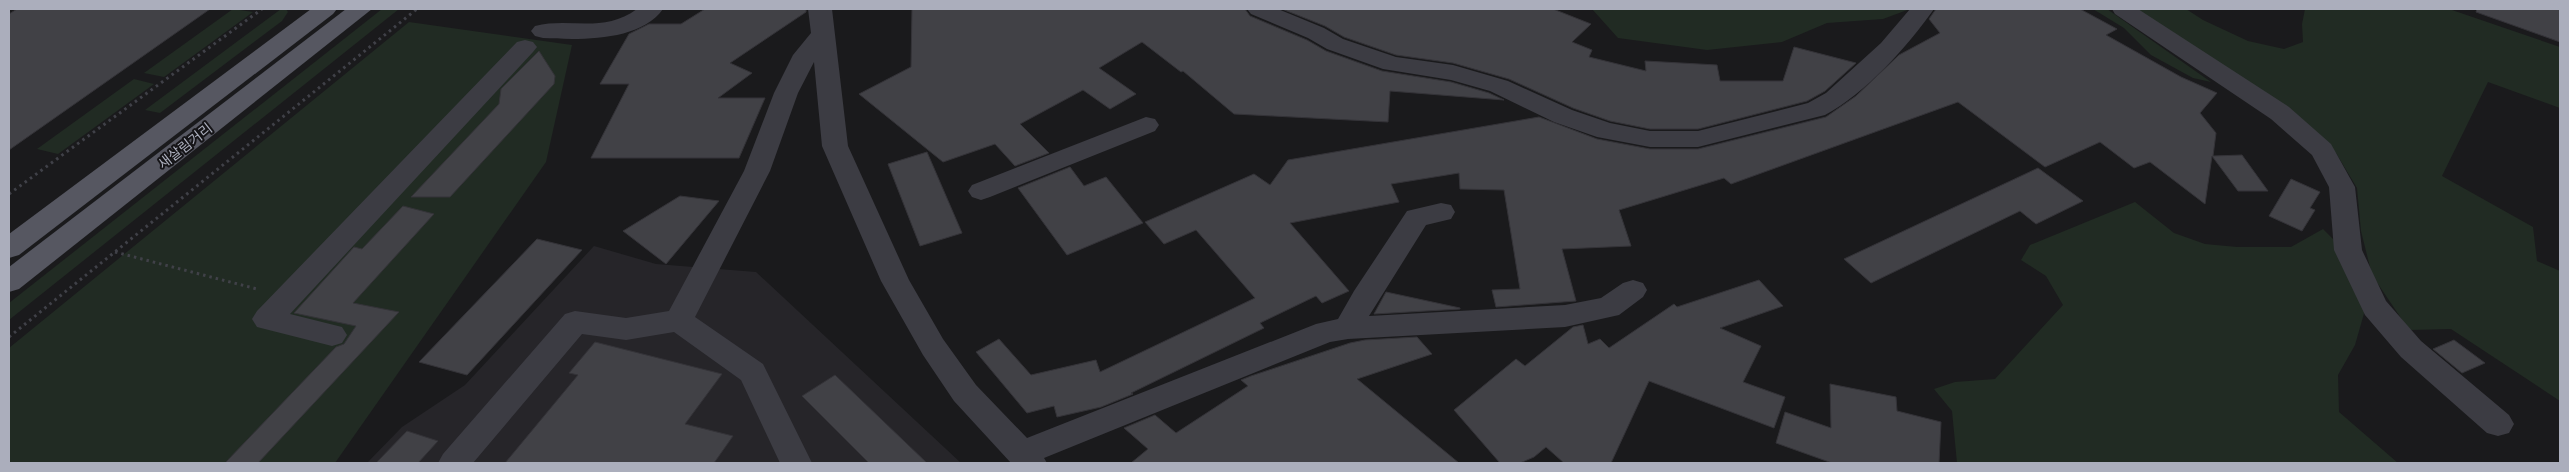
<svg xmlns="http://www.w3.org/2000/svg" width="2569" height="472" viewBox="0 0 2569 472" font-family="Raleway,'Noto Sans KR',sans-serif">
  <rect width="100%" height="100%" fill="#1a1a1c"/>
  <!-- built -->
  <path fill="#262529" d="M 594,246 L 656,264 L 756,272 L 961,463 L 367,463 L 402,427 L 465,385 Z"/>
  <!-- green -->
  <g fill="#212b23">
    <path d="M 233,9 L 253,12 L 164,77 L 144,73 Z"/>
    <path d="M 281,9 L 286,9 L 288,12 L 282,21 L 160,113 L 145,110 Z"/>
    <path d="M 382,9 L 399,9 L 9,320 L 9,303 Z"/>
    <path d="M 1592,9 L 1910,9 L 1883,19 L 1827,23 L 1782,42 L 1707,50 L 1618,38 Z"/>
    <path d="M 2093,9 L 2107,9 L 2211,82 L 2193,78 L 2151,55 L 2124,28 Z"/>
    <path d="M 2136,9 L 2186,9 L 2203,20 L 2248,41 L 2284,49 L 2303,42 L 2302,24 L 2305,9 L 2449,9 L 2560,47 L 2560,108 L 2488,82 L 2442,176 L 2533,227 L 2537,261 L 2560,271 L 2560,401 L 2451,329 L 2409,330 L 2372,275 L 2361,231 L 2357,188 L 2336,153 L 2275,104 Z"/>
    <path d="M 409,22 L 572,45 L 546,162 L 335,463 L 9,463 L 9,348 Z"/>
    <path d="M 134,79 L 154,84 L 58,154 L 37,149 Z"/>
    <path d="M 2135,202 L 2174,233 L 2205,244 L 2237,247 L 2291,247 L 2323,229 L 2336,242 L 2365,310 L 2355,345 L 2338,375 L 2339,412 L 2398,463 L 1957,463 L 1952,411 L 1934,389 L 1955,382 L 1995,379 L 2063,305 L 2046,276 L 2021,260 L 2030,245 Z"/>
  </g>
  <!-- building -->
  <g fill="#414146" stroke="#343338">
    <path d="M 17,9 L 210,9 L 9,150 L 9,14 Z"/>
    <path d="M 705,9 L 806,9 L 806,12 L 730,63 L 752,73 L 718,98 L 765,98 L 739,158 L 591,158 L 629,84 L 600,84 L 629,34 L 649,24 L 681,24 Z"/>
    <path d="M 912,9 L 1245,9 L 1250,16 L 1307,40 L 1326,51 L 1382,71 L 1451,82 L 1489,93 L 1504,100 L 1390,91 L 1388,122 L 1234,114 L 1183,71 L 1181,72 L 1142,42 L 1099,68 L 1136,94 L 1110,109 L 1083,90 L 1020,124 L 1049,153 L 1015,166 L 995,144 L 943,162 L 859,94 L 911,67 Z"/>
    <path d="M 1282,9 L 1553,9 L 1591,24 L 1572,42 L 1592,50 L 1589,57 L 1646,71 L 1645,61 L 1717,65 L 1720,81 L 1783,81 L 1794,47 L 1856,63 L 1825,91 L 1807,101 L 1698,129 L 1650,129 L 1610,121 L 1573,108 L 1509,79 L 1453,63 L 1396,55 L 1344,37 L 1325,26 Z"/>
    <path d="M 1936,9 L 2080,9 L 2117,29 L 2106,35 L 2181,77 L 2217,93 L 2200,113 L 2216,133 L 2213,156 L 2242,155 L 2268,191 L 2238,191 L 2212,156 L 2205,204 L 2150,162 L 2134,168 L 2100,142 L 2045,167 L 1958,102 L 1731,184 L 1724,178 L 1619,210 L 1631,246 L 1562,249 L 1576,301 L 1496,307 L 1492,290 L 1520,289 L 1504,190 L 1460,189 L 1459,173 L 1391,184 L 1399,202 L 1290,223 L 1349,291 L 1322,303 L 1316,296 L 1260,323 L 1264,328 L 1131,393 L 1133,394 L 1101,407 L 1057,417 L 1054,406 L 1027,413 L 976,352 L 999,339 L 1031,375 L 1096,360 L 1100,372 L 1255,298 L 1196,230 L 1164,244 L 1145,222 L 1254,174 L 1270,185 L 1288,160 L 1539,117 L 1597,139 L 1650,149 L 1698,149 L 1826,117 L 1856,96 L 1899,55 L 1940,33 L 1929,19 Z"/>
    <path d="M 2477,9 L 2560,9 L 2560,42 L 2476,12 Z"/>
    <path d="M 539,51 L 555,76 L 554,84 L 450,197 L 411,197 L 499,104 L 501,89 Z"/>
    <path d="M 927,152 L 962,233 L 920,246 L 888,164 Z"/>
    <path d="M 1070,167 L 1084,186 L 1106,177 L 1143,223 L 1067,255 L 1018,188 Z"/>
    <path d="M 2038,168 L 2083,201 L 2036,224 L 2020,211 L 1871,283 L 1844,259 Z"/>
    <path d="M 2291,179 L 2320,192 L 2310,208 L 2315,210 L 2302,231 L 2269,216 Z"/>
    <path d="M 680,196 L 719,201 L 666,264 L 623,231 Z"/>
    <path d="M 403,206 L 434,214 L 353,303 L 399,312 L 258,463 L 225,463 L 336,347 L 344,344 L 356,326 L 294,313 L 354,247 L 362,249 Z"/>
    <path d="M 537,239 L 582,250 L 467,375 L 419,362 Z"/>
    <path d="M 1759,280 L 1783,306 L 1720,328 L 1761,346 L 1743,382 L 1785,397 L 1774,428 L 1649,381 L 1611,463 L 1564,463 L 1546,447 L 1534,457 L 1520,463 L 1500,463 L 1454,410 L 1516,359 L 1525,366 L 1573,327 L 1583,325 L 1588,344 L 1600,339 L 1609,348 L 1674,304 L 1677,307 Z"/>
    <path d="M 1386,292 L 1460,308 L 1460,309 L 1374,314 Z"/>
    <path d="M 1417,337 L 1432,354 L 1357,379 L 1459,463 L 1131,463 L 1148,449 L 1124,428 L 1155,415 L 1176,433 L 1248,386 L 1241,380 L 1251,376 L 1350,343 L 1365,340 Z"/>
    <path d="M 2454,340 L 2485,363 L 2462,373 L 2433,349 Z"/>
    <path d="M 595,342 L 722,374 L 685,424 L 733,436 L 714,463 L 505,463 L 578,375 L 569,373 Z"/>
    <path d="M 835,375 L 927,463 L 869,463 L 802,396 Z"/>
    <path d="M 1830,384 L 1896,397 L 1897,411 L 1941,422 L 1939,463 L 1832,463 L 1776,443 L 1785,412 L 1831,428 Z"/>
    <path d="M 407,431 L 438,441 L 418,463 L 376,463 Z"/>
  </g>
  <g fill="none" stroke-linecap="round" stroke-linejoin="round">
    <!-- path -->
    <g stroke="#404148" stroke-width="3" stroke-dasharray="2.5 4" stroke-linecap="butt">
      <path d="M 9,194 L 262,9"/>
      <path d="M 115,252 L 257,289"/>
      <path d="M 9,337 L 417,9"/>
    </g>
    <!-- minor -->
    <g fill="#3c3c43" fill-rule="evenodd">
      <path d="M 637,9 L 663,9 C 640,42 578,40 543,38 L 535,36 L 531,31 L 535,26 C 570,17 603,34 637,9 Z"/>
      <path d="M 808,9 L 832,9 L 848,146 L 909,280 L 943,339 L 976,385 L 1027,438 L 1316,324 L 1338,319 L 1354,291 L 1407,211 L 1441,203 L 1451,205 L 1455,212 L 1451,219 L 1426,225 L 1369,316 L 1565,305 L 1601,298 L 1623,283 L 1633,280 L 1643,283 L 1647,290 L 1643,297 L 1619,315 L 1565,327 L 1348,339 L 1330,342 L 1044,458 L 1047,463 L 1011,463 L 954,401 L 923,355 L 881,281 L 822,146 L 814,62 L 798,93 L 770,171 L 695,317 L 763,364 L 812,463 L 780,463 L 741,380 L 674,332 L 626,340 L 582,334 L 473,463 L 438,463 L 443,454 L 565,314 L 575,311 L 626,318 L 669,311 L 744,171 L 774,93 L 793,55 L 811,33 Z"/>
      <path d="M 1247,9 L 1278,9 L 1324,28 L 1343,39 L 1396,57 L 1453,65 L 1508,81 L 1572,110 L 1610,123 L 1650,131 L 1698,131 L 1808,103 L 1826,93 L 1881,43 L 1910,9 L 1934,9 C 1908,46 1865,94 1825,115 L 1698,147 L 1650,147 L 1597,137 L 1554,122 L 1490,91 L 1451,80 L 1383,69 L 1327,49 L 1308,38 L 1251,14 Z"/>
      <path d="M 2112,9 L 2138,9 L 2289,107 L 2331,144 L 2355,187 L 2362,250 L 2386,301 L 2421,341 L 2509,415 L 2514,424 L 2509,433 L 2498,436 L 2487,433 L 2401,357 L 2365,315 L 2334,250 L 2329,187 L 2312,155 L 2271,119 L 2115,14 Z"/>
      <path d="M 525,40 L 533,42 L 537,47 L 533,52 L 290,314 L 342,327 L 347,335 L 342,343 L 332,346 L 257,327 L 252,319 L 257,311 L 517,42 Z"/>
      <path d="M 1146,117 L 1155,119 L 1159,125 L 1155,131 L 990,197 L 981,200 L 972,197 L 968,191 L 972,185 Z"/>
    </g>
    <!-- major -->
    <g fill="#565761" fill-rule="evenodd">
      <path d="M 311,9 L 337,9 L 333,14 L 19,255 L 9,258 L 9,234 Z"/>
      <path d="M 346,9 L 372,9 L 19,289 L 9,292 L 9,267 Z"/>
    </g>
  </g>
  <g text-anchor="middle" stroke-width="4" stroke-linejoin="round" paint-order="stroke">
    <!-- street labels -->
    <g font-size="14" fill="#abaebc" stroke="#151417">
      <text transform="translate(185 146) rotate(-38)" y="5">새살림거리</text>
    </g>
  </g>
  <!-- border -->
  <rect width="2569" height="472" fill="none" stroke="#abaebc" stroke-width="20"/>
</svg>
